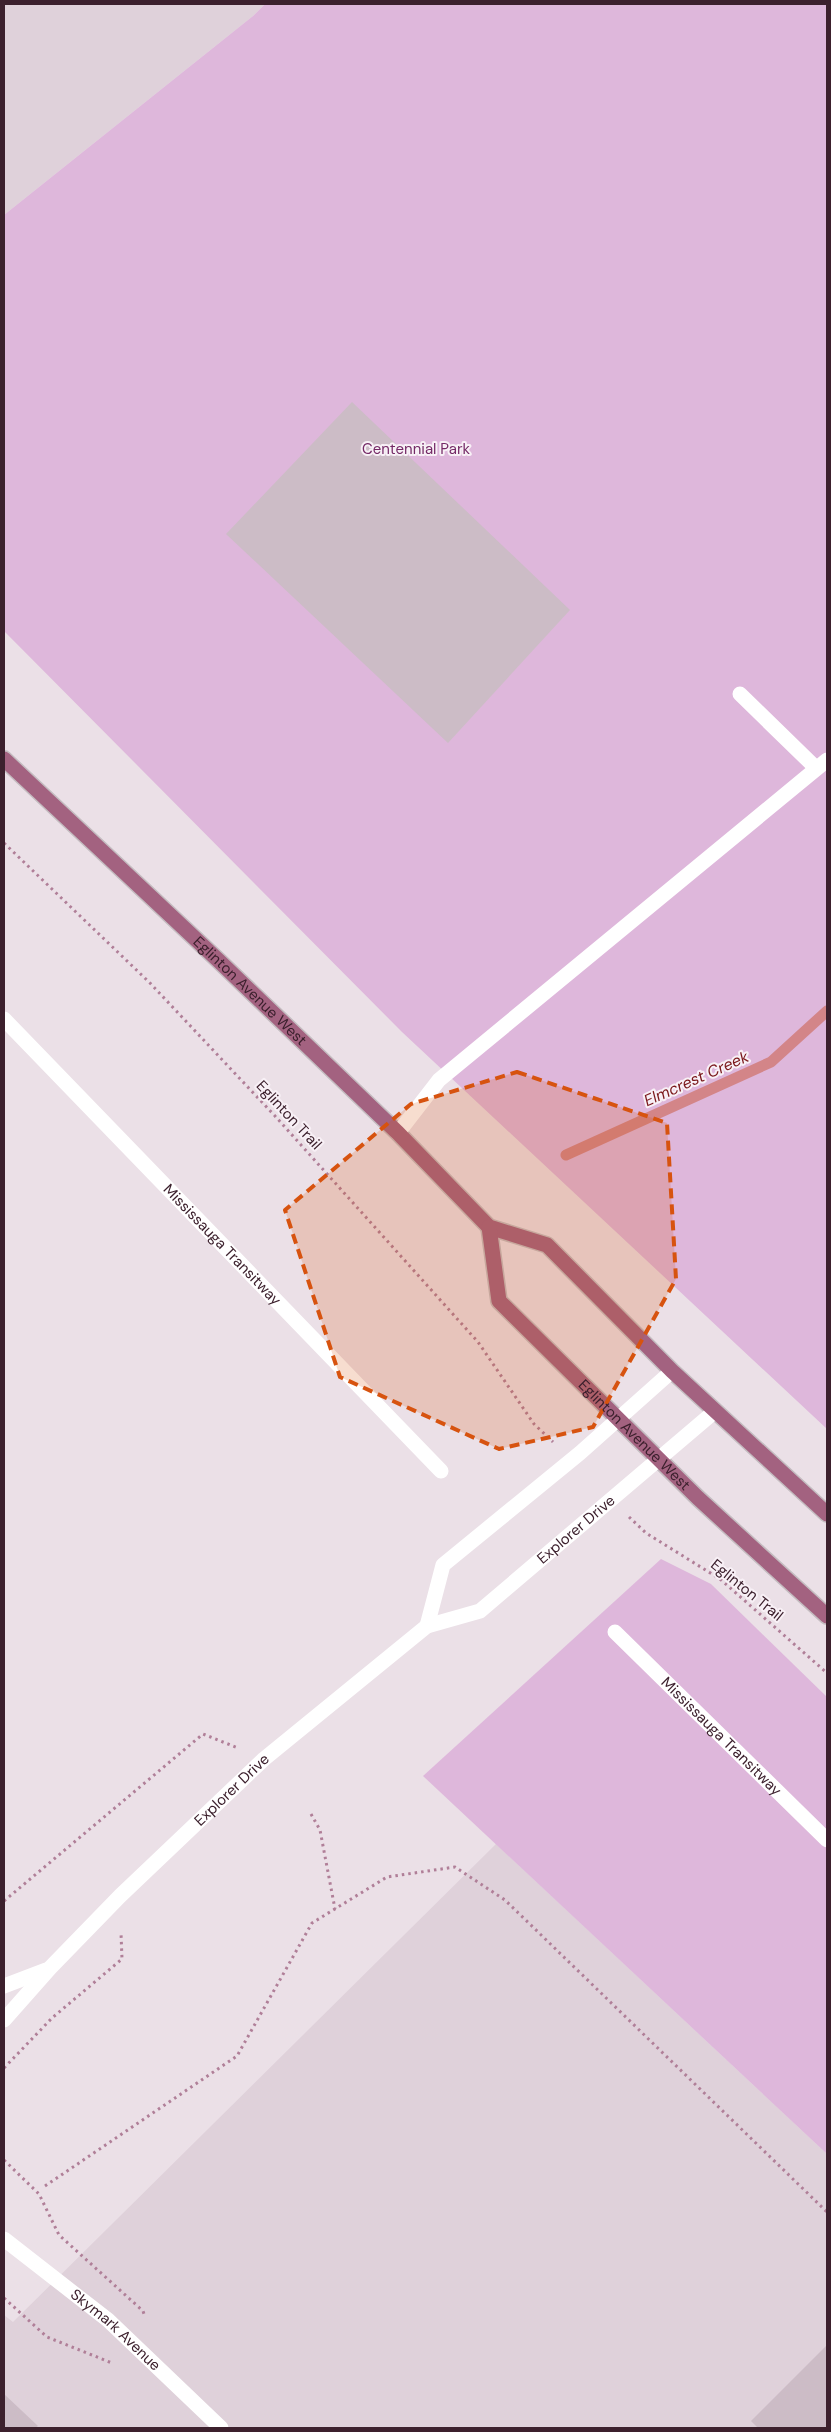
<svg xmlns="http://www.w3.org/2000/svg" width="831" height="2432" viewBox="0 0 831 2432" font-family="'DM Sans',sans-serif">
  <rect width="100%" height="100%" fill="#ebe0e7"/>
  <!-- built -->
  <g fill="#dfd1da">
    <path d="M 4,4 L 265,4 L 253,16 L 4,215 Z"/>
    <path d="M 496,1844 L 827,2154 L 827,2428 L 4,2428 L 4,2315 L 13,2322 Z"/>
  </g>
  <!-- green -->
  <g fill="#deb7db">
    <path d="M 265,4 L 827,4 L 827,1429 L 402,1032 L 4,631 L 4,215 L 253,16 Z"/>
    <path d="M 661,1559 L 711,1584 L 827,1697 L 827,2154 L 423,1776 Z"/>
  </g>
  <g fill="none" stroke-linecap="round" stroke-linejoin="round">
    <!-- stream -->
    <path stroke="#d38588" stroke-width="11" d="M 566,1155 L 771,1062 L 827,1011"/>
  </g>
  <!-- building -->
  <g fill="#ccbcc6">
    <path d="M 352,402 L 570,610 L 448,743 L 226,534 Z"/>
    <path d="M 827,2345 L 827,2428 L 758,2428 L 751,2421 Z"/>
    <path d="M 4,2394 L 38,2426 L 35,2428 L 4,2428 Z"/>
  </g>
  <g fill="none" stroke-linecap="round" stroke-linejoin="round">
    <defs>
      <g id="primary">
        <path id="s5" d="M 4,759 L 219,961 L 398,1133 L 489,1227 L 547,1245 L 672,1371 L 827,1514"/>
        <path id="s6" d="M 489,1227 L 499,1301 L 698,1498 L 827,1616"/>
      </g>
    </defs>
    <!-- primary casing -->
    <use href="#primary" stroke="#c4bcc0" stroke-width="18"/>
    <!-- path -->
    <g stroke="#b07f98" stroke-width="3" stroke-dasharray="2.5 4" stroke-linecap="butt">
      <path d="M 4,843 L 150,983 L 275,1116 L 478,1342 L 534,1424 L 553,1442"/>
      <path d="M 629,1517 L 646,1533 L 720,1579 L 827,1673"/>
      <path d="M 311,1814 L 320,1830 L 335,1909"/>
      <path d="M 4,1901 L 203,1734 L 238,1748"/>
      <path d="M 4,2068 L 52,2018 L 122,1959 L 121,1933"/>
      <path d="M 4,2160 L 39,2194 L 59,2235 L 143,2311 L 145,2317"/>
      <path d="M 45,2186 L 237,2056 L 312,1923 L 387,1877 L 455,1867 L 505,1900 L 827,2212"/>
      <path d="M 4,2298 L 47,2337 L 112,2363"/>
    </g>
    <!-- lane -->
    <g stroke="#fff" stroke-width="15">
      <path d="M 740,694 L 816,768"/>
      <path id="s1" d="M 4,1019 L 441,1471"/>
      <path d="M 398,1133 L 439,1080 L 827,760"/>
      <path id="s2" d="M 615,1632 L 827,1840"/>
    </g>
    <!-- street -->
    <g stroke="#fff" stroke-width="15">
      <path d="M 427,1626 L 443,1565 L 580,1453 L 672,1371"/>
      <path d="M 4,1986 L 46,1970"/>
      <path id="s3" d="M 4,2020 L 50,1968 L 120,1896 L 264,1759 L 427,1626 L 480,1611 L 714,1412"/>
      <path id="s4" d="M 4,2239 L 108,2320 L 221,2428"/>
    </g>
    <!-- primary -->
    <use href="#primary" stroke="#a36280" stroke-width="15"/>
  </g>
  <!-- marked area -->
  <path fill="#d7530f" fill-opacity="0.2" stroke="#d7530f" stroke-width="4" stroke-dasharray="10 6" stroke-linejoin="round" d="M 517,1072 L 667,1123 L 676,1279 L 593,1427 L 499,1449 L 340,1377 L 285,1210 L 411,1104 Z"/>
  <g text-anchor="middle" stroke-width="4" stroke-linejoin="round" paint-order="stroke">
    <!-- park labels -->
    <g font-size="15" fill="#742966" stroke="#f8f0f6">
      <text x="416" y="454">Centennial Park</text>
    </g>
    <!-- street labels -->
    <g font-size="15" fill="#3c202d" stroke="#f8f0f6">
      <text dy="5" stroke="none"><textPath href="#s5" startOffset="338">Eglinton Avenue West</textPath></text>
      <text transform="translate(289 1115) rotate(47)" y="5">Eglinton Trail</text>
      <text dy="5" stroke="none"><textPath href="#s1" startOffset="314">Mississauga Transitway</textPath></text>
      <text dy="5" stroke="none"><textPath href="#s6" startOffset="265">Eglinton Avenue West</textPath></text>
      <text dy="5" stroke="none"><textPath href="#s3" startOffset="760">Explorer Drive</textPath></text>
      <text transform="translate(747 1590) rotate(39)" y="5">Eglinton Trail</text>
      <text dy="5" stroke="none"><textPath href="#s2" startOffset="149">Mississauga Transitway</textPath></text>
      <text dy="5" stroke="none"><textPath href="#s3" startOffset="324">Explorer Drive</textPath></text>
      <text dy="5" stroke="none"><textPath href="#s4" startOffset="144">Skymark Avenue</textPath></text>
    </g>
    <!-- water labels -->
    <g font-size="16" font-style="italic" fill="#7a181b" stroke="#f8f0f6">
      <text transform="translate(696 1078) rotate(-24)" y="6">Elmcrest Creek</text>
    </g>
  </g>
  <!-- border -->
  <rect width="831" height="2432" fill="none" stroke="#3c202d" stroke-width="10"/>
</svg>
